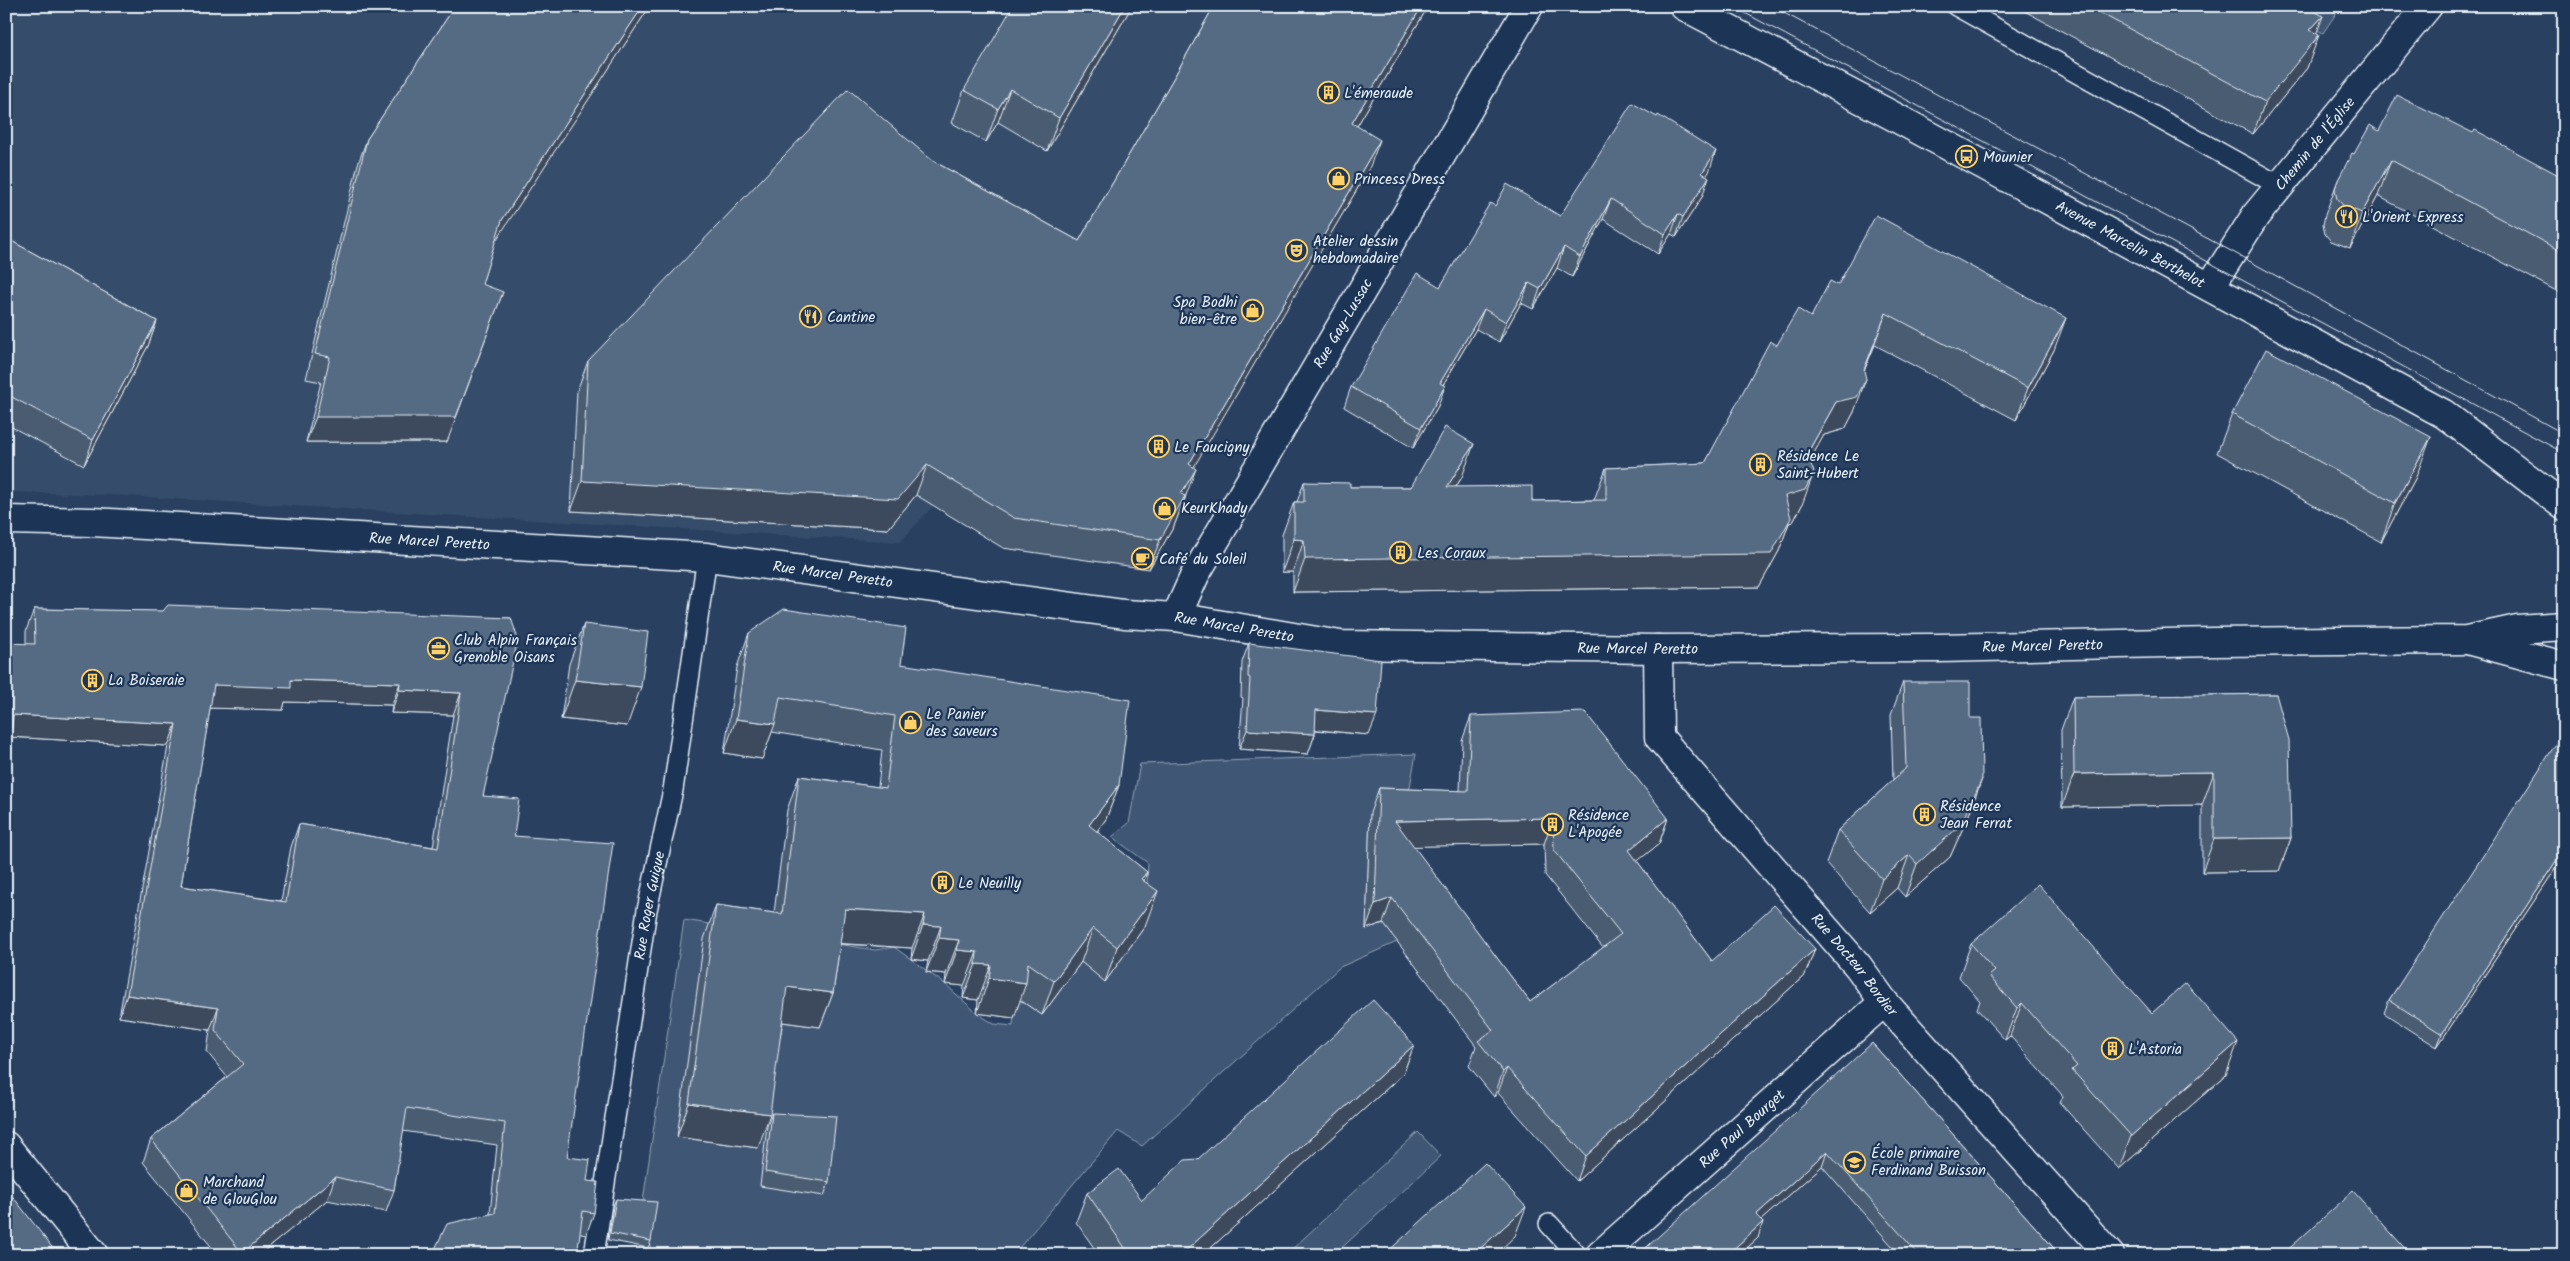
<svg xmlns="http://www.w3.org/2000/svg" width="2570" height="1261" viewBox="0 0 2570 1261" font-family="Kalam,sans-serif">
  <rect width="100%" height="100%" fill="#294061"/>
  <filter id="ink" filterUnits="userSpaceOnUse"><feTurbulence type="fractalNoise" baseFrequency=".02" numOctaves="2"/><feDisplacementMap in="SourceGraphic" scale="10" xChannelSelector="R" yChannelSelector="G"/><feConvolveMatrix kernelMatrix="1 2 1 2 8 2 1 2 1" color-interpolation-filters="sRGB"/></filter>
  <g filter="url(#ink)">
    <!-- built -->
    <g fill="#364d6b">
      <path d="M 6,6 L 1218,6 L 934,505 L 900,542 L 109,495 L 6,492 Z"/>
      <path d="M 1866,1059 L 2041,1255 L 1649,1255 Z"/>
    </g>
    <!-- green -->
    <g fill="#415774" stroke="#94a4b6">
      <path d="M 2272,6 L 2341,6 L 2323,33 Z"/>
      <path d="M 1416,754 L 1405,814 L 1370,813 L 1366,929 L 1400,918 L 1397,942 L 1340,967 L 1142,1146 L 1118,1131 L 1013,1255 L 652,1255 L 642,1208 L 684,920 L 875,950 L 894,947 L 945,984 L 977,1013 L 994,1024 L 1013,1026 L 1015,997 L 1042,1015 L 1081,962 L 1105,981 L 1145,926 L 1148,863 L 1112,837 L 1129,823 L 1140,764 Z"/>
      <path d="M 1418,1132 L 1441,1156 L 1334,1255 L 1292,1255 L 1289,1252 Z"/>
    </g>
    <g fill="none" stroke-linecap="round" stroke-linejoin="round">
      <defs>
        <g id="lane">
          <path d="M 1956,6 L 2280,186"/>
          <path d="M 1549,1224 L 1577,1255"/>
          <path id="s1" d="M 594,1255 L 647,910 L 673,790 L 707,557"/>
        </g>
        <g id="street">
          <path id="s2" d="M 2210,287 L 2256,215 L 2428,6"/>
          <path id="s3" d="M 6,520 L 92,522 L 707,557 L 1124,614 L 1176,617 L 1340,645 L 1658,649 L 1939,648 L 2213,642 L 2467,640 L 2518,629 L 2564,626"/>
          <path id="s4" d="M 1176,617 L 1195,575 L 1529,6"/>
          <path d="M 2471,641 L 2564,666"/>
          <path id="s5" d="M 1658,649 L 1659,737 L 1858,966 L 1884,1002 L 2110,1255"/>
          <path id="s6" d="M 1600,1255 L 1884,1002"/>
        </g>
        <g id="secondary">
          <path id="s7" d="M 1684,6 L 1893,116 L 2444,414 L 2564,506"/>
          <path d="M 6,1146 L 94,1255"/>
        </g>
      </defs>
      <!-- lane casing -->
      <use href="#lane" stroke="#e8f1f8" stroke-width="22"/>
      <!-- street casing -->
      <use href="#street" stroke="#e8f1f8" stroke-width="31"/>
      <!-- secondary casing -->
      <use href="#secondary" stroke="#e8f1f8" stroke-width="31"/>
      <!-- lane -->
      <use href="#lane" stroke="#1d3557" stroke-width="19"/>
      <!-- street -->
      <use href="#street" stroke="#1d3557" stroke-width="28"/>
      <!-- secondary -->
      <use href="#secondary" stroke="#1d3557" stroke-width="28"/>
      <!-- tram -->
      <g stroke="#e8f1f8" stroke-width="1">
        <path d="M 1732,6 L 2564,453"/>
        <path d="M 1771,6 L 2231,251 L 2564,434"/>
      </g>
    </g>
    <!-- wall -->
    <g fill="#495b71" stroke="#e8f1f8" fill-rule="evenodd">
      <path d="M 455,6 L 650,6 L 495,241 L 482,284 L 447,442 L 306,442 L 321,382 L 306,379 L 358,164 L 367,139 Z"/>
      <path d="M 1132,6 L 1047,151 L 998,122 L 986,142 L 952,123 L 964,90 Z"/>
      <path d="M 1214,6 L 1428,6 L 1426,10 L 1357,126 L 1369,169 L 1193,467 L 1185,499 L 1183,503 L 1174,526 L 1149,569 L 1003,548 L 916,495 L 888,529 L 571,511 L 577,391 L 588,361 L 933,161 L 1079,241 L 1177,72 Z"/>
      <path d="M 2015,6 L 2306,6 L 2316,34 L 2307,68 L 2253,134 Z"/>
      <path d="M 1657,117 L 1709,172 L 1706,175 L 1702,197 L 1676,237 L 1671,234 L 1658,254 L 1603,219 L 1572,277 L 1557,268 L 1533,309 L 1521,303 L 1499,342 L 1476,329 L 1443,385 L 1438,406 L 1413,448 L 1344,407 L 1351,387 L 1440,287 L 1495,206 L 1560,216 Z"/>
      <path d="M 2379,131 L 2564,178 L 2564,295 L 2378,196 L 2350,248 L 2331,241 L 2325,234 L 2323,225 L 2325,215 L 2338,180 L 2354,154 Z"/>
      <path d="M 6,238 L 157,321 L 148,346 L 84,465 L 6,424 Z"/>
      <path d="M 1838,285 L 2054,350 L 2016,420 L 1875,345 L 1864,371 L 1854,412 L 1845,429 L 1824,435 L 1809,461 L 1802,505 L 1793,522 L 1789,523 L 1779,551 L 1759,587 L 1293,592 L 1293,572 L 1282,572 L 1282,535 L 1294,502 L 1297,502 L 1304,482 L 1350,487 L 1411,487 L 1462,477 L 1456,487 L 1532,501 L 1594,500 L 1606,468 L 1705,463 L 1777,345 L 1811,317 Z"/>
      <path d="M 2232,414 L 2416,477 L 2381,542 L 2217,453 Z"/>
      <path d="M 34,609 L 511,618 L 483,796 L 514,836 L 567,1157 L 587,1181 L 594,1213 L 586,1235 L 490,1214 L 497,1145 L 403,1131 L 394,1190 L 386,1212 L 327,1200 L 259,1255 L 218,1255 L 143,1162 L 151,1139 L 227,1077 L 207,1052 L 210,1030 L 119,1017 L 168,746 L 8,737 L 26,644 L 26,631 ZM 285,702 L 392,705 L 391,713 L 453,715 L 433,847 L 299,824 L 291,847 L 281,901 L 181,886 L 210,708 L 283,710 Z"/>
      <path d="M 584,624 L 627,726 L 561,719 L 569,664 Z"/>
      <path d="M 749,633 L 901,664 L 1119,785 L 1106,819 L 1097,832 L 1147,872 L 1144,881 L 1145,926 L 1105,982 L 1081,962 L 1042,1015 L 1020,1000 L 1014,1018 L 977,1013 L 978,1000 L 963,998 L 964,986 L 945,984 L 946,974 L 926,972 L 928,961 L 911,959 L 912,948 L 840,944 L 833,993 L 820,1027 L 783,1022 L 758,1148 L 677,1137 L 704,939 L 716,905 L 774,913 L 787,810 L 799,776 L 878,787 L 882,750 L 772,732 L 762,759 L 724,753 L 737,667 Z"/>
      <path d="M 1249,643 L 1369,735 L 1315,730 L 1315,734 L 1308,754 L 1239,749 L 1243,698 L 1241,697 L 1242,662 Z"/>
      <path d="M 1903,682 L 1970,812 L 1950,857 L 1905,897 L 1897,888 L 1870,912 L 1826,863 L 1838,830 L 1893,780 L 1891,715 Z"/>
      <path d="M 2276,694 L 2291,838 L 2279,871 L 2202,872 L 2202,805 L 2062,807 L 2061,730 L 2073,697 Z"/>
      <path d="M 1471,716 L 1668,818 L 1659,844 L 1637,861 L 1712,961 L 1815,949 L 1805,975 L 1577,1181 L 1498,1093 L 1494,1097 L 1469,1066 L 1476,1046 L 1383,923 L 1366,929 L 1370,813 L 1379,788 L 1460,791 L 1462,741 ZM 1544,844 L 1545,875 L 1603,948 L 1530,1002 L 1413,846 Z"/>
      <path d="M 2564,742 L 2564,856 L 2437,1047 L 2384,1013 L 2389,1000 Z"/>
      <path d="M 1971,944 L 2152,1013 L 2226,1075 L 2119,1169 L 2060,1103 L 2063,1096 L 2010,1036 L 2005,1040 L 1977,1009 L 1980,1001 L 1959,977 Z"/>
      <path d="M 1872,1043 L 2060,1255 L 1900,1255 L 1822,1166 L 1761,1220 L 1758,1238 L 1739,1255 Z"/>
      <path d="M 1414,1045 L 1403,1074 L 1203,1255 L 1099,1255 L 1076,1222 L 1087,1193 L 1142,1200 L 1198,1159 Z"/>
      <path d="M 772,1113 L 829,1182 L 824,1196 L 760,1186 L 767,1126 Z"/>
      <path d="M 616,1199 L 651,1241 L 648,1248 L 608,1240 L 613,1206 Z"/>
    </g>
    <!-- shaded-wall -->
    <g fill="#3c4a5c" stroke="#e8f1f8">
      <path d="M 643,6 L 650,6 L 493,245 L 502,220 Z"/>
      <path d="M 1125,6 L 1132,6 L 1047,151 L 1059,118 Z"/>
      <path d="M 1422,6 L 1428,6 L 1426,10 L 1341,153 L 1352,123 Z"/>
      <path d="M 2323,16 L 2313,43 L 2319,35 L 2307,68 L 2253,134 L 2265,102 L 2310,30 Z"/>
      <path d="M 1010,89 L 998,122 L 986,142 L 998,109 Z"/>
      <path d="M 1380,140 L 1369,169 L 1178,494 L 1189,464 Z"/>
      <path d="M 1716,151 L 1709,172 L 1695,193 L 1702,173 Z"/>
      <path d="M 2391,160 L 2378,196 L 2350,248 L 2362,213 Z"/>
      <path d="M 1709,177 L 1702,197 L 1676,237 L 1683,217 Z"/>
      <path d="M 1611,199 L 1603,219 L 1572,277 L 1580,257 Z"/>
      <path d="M 1678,214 L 1671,234 L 1658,254 L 1665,234 Z"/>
      <path d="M 1564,247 L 1557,268 L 1533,309 L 1540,289 Z"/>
      <path d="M 1529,283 L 1521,303 L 1499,342 L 1506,322 Z"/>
      <path d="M 503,292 L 447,442 L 306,442 L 316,417 Z"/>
      <path d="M 1484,309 L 1476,329 L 1432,403 L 1440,383 Z"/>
      <path d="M 1886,313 L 1854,398 L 1866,379 L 1854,412 L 1845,429 L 1824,435 L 1795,487 L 1807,454 L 1836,402 L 1864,370 Z"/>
      <path d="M 2066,318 L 2054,350 L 2016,420 L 2028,388 Z"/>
      <path d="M 157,321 L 148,346 L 84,465 L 93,440 Z"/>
      <path d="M 1445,386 L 1438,406 L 1413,448 L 1421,428 Z"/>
      <path d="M 2431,437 L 2416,477 L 2381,542 L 2395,503 Z"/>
      <path d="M 1474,444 L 1462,477 L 1435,519 L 1447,487 Z"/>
      <path d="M 927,465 L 916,495 L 888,529 L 571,511 L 582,481 Z"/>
      <path d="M 1196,469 L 1174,526 L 1149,569 L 1160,540 L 1181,494 Z"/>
      <path d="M 1814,472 L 1802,505 L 1793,522 L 1789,523 L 1779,551 L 1759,587 L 1293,592 L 1305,559 L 1785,496 Z"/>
      <path d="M 1294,539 L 1304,540 L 1293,572 L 1282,572 Z"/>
      <path d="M 291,680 L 400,683 L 392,705 L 285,702 L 283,710 L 206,708 L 214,685 Z"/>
      <path d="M 575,680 L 641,687 L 627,726 L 561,719 Z"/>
      <path d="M 399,690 L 461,693 L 453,715 L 391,713 Z"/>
      <path d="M 1316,710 L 1377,715 L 1369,735 L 1309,729 Z"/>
      <path d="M 13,715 L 176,724 L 168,746 L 8,737 L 6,743 L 6,727 Z"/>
      <path d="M 736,719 L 775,724 L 762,759 L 724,753 Z"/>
      <path d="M 1247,730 L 1315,734 L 1308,754 L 1239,749 Z"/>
      <path d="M 2214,772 L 2202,805 L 2062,807 L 2074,774 Z"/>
      <path d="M 1982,779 L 1970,812 L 1950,857 L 1905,897 L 1917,864 Z"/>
      <path d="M 1119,785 L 1106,819 L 1076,859 L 1089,825 Z"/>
      <path d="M 1553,818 L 1544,844 L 1385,847 L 1395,821 Z"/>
      <path d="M 1668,818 L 1659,844 L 1620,875 L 1629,850 Z"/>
      <path d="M 2291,838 L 2279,871 L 2202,872 L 2214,839 Z"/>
      <path d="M 2564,849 L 2564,856 L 2437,1047 L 2442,1034 Z"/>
      <path d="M 1909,855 L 1897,888 L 1870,912 L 1882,879 Z"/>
      <path d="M 1147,872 L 1135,906 L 1141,879 Z"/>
      <path d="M 1158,891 L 1145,926 L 1105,982 L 1117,947 Z"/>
      <path d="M 1392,898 L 1383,923 L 1366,929 L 1375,904 Z"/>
      <path d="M 845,909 L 925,914 L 912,948 L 832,943 Z"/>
      <path d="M 923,925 L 941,926 L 928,961 L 911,959 Z"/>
      <path d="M 1093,928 L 1081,962 L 1042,1015 L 1054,981 Z"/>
      <path d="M 939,938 L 959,940 L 946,974 L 926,972 Z"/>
      <path d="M 1815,949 L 1805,975 L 1577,1181 L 1586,1156 Z"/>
      <path d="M 957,950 L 977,952 L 964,986 L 945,984 Z"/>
      <path d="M 976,964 L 991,965 L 978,1000 L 963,998 Z"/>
      <path d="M 989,978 L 1026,983 L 1014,1018 L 977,1013 Z"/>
      <path d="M 787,987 L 833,993 L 820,1027 L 775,1021 Z"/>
      <path d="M 127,995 L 218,1008 L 210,1030 L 119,1017 Z"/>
      <path d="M 2022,1003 L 2010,1036 L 2005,1040 L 2017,1008 Z"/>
      <path d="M 2238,1042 L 2226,1075 L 2119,1169 L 2131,1136 Z"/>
      <path d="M 1414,1045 L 1403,1074 L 1203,1255 L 1181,1255 Z"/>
      <path d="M 1507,1068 L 1498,1093 L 1494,1097 L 1503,1072 Z"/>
      <path d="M 689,1103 L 770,1114 L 758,1148 L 677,1137 Z"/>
      <path d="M 1827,1151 L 1822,1166 L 1750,1230 L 1756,1215 Z"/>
      <path d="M 335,1177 L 327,1200 L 259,1255 L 242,1255 L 242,1253 Z"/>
      <path d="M 1526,1207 L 1515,1236 L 1495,1255 L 1473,1255 Z"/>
      <path d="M 1763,1222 L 1758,1238 L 1739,1255 L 1727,1255 Z"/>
    </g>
    <!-- building -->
    <g fill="#556a83" stroke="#e8f1f8" fill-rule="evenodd">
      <path d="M 455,6 L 643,6 L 502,220 L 482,284 L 503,292 L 456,417 L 316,417 L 330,357 L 315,354 L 367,139 Z"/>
      <path d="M 1013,6 L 1125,6 L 1059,118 L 1010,89 L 998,109 L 964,90 Z"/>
      <path d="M 1214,6 L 1422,6 L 1352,123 L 1380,140 L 1189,464 L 1196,469 L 1181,494 L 1185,496 L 1160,540 L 1014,518 L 927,465 L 898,499 L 582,481 L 588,361 L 848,89 L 933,161 L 1079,241 L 1177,72 Z"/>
      <path d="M 2087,6 L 2306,6 L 2323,16 L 2310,30 L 2319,35 L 2265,102 Z"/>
      <path d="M 2397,95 L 2473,133 L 2475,130 L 2564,178 L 2564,253 L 2391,160 L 2362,213 L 2344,206 L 2337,199 L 2335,189 L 2338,180 L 2352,153 L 2354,154 L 2370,125 L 2379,131 Z"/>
      <path d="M 1632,103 L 1657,117 L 1658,115 L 1716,151 L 1702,173 L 1709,177 L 1683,217 L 1678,214 L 1665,234 L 1611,199 L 1580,257 L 1564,247 L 1540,289 L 1529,283 L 1506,322 L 1484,309 L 1440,383 L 1445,386 L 1421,428 L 1351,387 L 1417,273 L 1440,287 L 1490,203 L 1495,206 L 1507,184 L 1560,216 Z"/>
      <path d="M 1876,215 L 2066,318 L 2028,388 L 1886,313 L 1864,370 L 1866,379 L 1857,397 L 1836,402 L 1807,454 L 1814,472 L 1805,490 L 1785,496 L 1791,518 L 1771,554 L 1305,559 L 1304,540 L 1294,539 L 1294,502 L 1304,502 L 1304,482 L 1350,483 L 1350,487 L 1411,487 L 1445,427 L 1474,444 L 1447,487 L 1532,486 L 1532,501 L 1606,500 L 1606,468 L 1705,463 L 1770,341 L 1777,345 L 1798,309 L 1811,317 L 1830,281 L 1838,285 Z"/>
      <path d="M 6,238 L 157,321 L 93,440 L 6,394 Z"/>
      <path d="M 2266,349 L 2431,437 L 2395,503 L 2232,414 Z"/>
      <path d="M 168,605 L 511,618 L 518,639 L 483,796 L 519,799 L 514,836 L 613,843 L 567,1157 L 590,1160 L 587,1181 L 598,1182 L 594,1213 L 583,1211 L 577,1255 L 432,1255 L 447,1224 L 495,1213 L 505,1123 L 407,1108 L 394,1190 L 335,1177 L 242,1253 L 151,1139 L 243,1064 L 215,1030 L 218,1008 L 127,995 L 176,724 L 13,715 L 12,728 L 6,727 L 6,643 L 35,644 L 34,609 L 163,611 ZM 291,680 L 400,683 L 399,690 L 461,693 L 438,848 L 299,824 L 286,902 L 181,886 L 214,685 L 291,688 Z"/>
      <path d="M 784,609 L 906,628 L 901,664 L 1130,700 L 1119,785 L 1089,825 L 1147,872 L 1141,879 L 1158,891 L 1117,947 L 1093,928 L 1054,981 L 1028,963 L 1026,983 L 989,978 L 991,965 L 976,964 L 977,952 L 957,950 L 959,940 L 939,938 L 941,926 L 923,925 L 925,914 L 845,909 L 833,993 L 787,987 L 770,1114 L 689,1103 L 716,905 L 782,914 L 799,776 L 886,788 L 895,716 L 780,697 L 775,724 L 736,719 L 749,633 Z"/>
      <path d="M 584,624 L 648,632 L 641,687 L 575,680 Z"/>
      <path d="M 1249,643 L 1381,660 L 1377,715 L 1316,710 L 1315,734 L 1247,730 L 1250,678 L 1248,677 Z"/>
      <path d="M 1903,682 L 1970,682 L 1970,718 L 1981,718 L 1982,779 L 1962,824 L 1917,864 L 1909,855 L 1882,879 L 1838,830 L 1906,768 Z"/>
      <path d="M 2276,694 L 2289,740 L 2291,838 L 2214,839 L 2214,772 L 2074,774 L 2073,697 Z"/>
      <path d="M 1585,712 L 1668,818 L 1629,850 L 1712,961 L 1774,905 L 1815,949 L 1586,1156 L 1507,1068 L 1503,1072 L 1478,1041 L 1493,1030 L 1392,898 L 1375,904 L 1379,788 L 1468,791 L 1471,716 ZM 1553,818 L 1554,850 L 1621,934 L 1530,1002 L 1395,821 Z"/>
      <path d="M 2559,739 L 2564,742 L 2564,849 L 2442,1034 L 2389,1000 Z"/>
      <path d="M 2038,884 L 2152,1013 L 2186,983 L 2238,1042 L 2131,1136 L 2072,1070 L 2077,1066 L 2022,1003 L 2017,1008 L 1989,976 L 1995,971 L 1971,944 Z"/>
      <path d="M 1373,1000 L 1414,1045 L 1181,1255 L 1130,1255 L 1087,1193 L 1119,1169 L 1142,1200 L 1185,1160 L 1198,1159 Z"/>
      <path d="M 1872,1043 L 2060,1255 L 1919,1255 L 1827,1151 L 1756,1215 L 1763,1222 L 1727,1255 L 1638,1255 Z"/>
      <path d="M 772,1113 L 836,1116 L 829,1182 L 765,1172 Z"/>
      <path d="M 1485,1163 L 1526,1207 L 1473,1255 L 1384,1255 Z"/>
      <path d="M 6,1190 L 14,1198 L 58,1255 L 6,1255 Z"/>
      <path d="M 2353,1191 L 2411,1255 L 2282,1255 Z"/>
      <path d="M 616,1199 L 657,1202 L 651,1241 L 610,1233 Z"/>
    </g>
  </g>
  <!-- icons -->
  <defs>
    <symbol id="building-ring" viewBox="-11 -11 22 22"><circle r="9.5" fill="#1d3557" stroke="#ffd166" stroke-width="1.5"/><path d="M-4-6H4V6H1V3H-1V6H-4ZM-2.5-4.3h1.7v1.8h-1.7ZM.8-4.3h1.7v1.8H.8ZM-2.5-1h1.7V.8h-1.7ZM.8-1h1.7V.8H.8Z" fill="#ffd166"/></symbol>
    <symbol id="bus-ring" viewBox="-11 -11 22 22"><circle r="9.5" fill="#1d3557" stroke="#ffd166" stroke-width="1.5"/><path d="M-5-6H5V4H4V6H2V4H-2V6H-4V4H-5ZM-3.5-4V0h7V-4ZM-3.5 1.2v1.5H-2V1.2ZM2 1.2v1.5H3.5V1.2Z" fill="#ffd166"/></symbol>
    <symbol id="shop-ring" viewBox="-11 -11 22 22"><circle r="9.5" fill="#1d3557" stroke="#ffd166" stroke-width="1.5"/><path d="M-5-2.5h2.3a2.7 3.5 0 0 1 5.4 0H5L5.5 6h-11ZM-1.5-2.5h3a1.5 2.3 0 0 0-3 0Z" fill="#ffd166"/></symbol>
    <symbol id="restaurant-ring" viewBox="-11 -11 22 22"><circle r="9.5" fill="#1d3557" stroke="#ffd166" stroke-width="1.5"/><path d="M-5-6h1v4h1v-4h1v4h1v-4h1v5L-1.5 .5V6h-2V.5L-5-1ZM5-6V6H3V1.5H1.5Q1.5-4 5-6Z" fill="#ffd166"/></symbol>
    <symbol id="theatre-ring" viewBox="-11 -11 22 22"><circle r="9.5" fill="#1d3557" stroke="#ffd166" stroke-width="1.5"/><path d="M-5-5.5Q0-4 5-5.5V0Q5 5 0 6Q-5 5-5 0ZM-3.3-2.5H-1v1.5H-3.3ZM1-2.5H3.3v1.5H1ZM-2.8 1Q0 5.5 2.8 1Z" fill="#ffd166"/></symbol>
    <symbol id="cafe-ring" viewBox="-11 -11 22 22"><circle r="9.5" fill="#1d3557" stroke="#ffd166" stroke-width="1.5"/><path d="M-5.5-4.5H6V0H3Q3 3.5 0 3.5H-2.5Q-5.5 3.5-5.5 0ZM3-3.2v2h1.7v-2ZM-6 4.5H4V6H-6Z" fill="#ffd166"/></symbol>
    <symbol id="office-ring" viewBox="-11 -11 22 22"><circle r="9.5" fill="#1d3557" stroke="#ffd166" stroke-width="1.5"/><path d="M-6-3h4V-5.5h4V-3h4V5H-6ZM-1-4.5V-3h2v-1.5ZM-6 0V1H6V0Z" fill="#ffd166"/></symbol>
    <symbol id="school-ring" viewBox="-11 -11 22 22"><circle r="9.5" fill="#1d3557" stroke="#ffd166" stroke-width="1.5"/><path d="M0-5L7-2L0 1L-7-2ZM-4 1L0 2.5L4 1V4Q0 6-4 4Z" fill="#ffd166"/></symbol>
  </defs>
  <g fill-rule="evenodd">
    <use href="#building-ring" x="1316" y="80" width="25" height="25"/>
    <use href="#bus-ring" x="1954" y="144" width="25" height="25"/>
    <use href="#shop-ring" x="1326" y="166" width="25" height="25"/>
    <use href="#restaurant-ring" x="2334" y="204" width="25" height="25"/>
    <use href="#theatre-ring" x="1284" y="238" width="25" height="25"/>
    <use href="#shop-ring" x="1240" y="298" width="25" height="25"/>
    <use href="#restaurant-ring" x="798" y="304" width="25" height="25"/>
    <use href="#building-ring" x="1146" y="434" width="25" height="25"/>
    <use href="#building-ring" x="1748" y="452" width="25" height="25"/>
    <use href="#shop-ring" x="1152" y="496" width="25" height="25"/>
    <use href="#building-ring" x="1388" y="540" width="25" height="25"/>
    <use href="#cafe-ring" x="1130" y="546" width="25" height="25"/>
    <use href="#office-ring" x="426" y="636" width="25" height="25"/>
    <use href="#building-ring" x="80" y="668" width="25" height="25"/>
    <use href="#shop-ring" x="898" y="710" width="25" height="25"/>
    <use href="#building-ring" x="1912" y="802" width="25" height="25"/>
    <use href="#building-ring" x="1540" y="812" width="25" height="25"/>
    <use href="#building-ring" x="930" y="870" width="25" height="25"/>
    <use href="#building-ring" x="2100" y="1036" width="25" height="25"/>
    <use href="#school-ring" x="1842" y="1150" width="25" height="25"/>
    <use href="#shop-ring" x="174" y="1178" width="25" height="25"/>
  </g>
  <g text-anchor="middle" stroke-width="4.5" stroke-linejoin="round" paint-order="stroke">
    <!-- poi labels -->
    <g font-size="15" fill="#e8f1f8" stroke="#1d3557" text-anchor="start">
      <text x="1344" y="98">L'émeraude</text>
      <text x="1983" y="162">Mounier</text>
      <text x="1354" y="184">Princess Dress</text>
      <text x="2362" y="222">L'Orient Express</text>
      <text x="1313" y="246">Atelier dessin<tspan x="1313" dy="17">hebdomadaire</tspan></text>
      <text x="1237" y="307" text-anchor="end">Spa Bodhi<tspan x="1237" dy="17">bien-être</tspan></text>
      <text x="827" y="322">Cantine</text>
      <text x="1174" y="452">Le Faucigny</text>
      <text x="1777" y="461">Résidence Le<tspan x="1777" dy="17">Saint-Hubert</tspan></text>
      <text x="1181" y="513">KeurKhady</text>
      <text x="1417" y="558">Les Coraux</text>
      <text x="1159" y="564">Café du Soleil</text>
      <text x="454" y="645">Club Alpin Français<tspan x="454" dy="17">Grenoble Oisans</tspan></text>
      <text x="108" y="685">La Boiseraie</text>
      <text x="926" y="719">Le Panier<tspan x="926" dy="17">des saveurs</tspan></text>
      <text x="1940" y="811">Résidence<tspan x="1940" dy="17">Jean Ferrat</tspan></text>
      <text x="1568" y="820">Résidence<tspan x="1568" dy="17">L'Apogée</tspan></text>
      <text x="958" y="888">Le Neuilly</text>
      <text x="2128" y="1054">L'Astoria</text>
      <text x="1871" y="1158">École primaire<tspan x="1871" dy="17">Ferdinand Buisson</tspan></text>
      <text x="203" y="1187">Marchand<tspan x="203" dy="17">de GlouGlou</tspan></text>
    </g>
    <!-- street labels -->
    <g font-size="15" fill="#e8f1f8" stroke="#1d3557">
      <text dy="5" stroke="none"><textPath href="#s2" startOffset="178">Chemin de l'Église</textPath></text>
      <text dy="5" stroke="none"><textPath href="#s7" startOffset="506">Avenue Marcelin Berthelot</textPath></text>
      <text dy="5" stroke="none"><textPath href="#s4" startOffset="338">Rue Gay-Lussac</textPath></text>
      <text dy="5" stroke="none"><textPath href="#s3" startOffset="424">Rue Marcel Peretto</textPath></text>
      <text dy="5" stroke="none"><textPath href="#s3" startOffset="829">Rue Marcel Peretto</textPath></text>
      <text dy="5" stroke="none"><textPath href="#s3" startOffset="1234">Rue Marcel Peretto</textPath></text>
      <text dy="5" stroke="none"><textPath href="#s3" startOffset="2044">Rue Marcel Peretto</textPath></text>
      <text dy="5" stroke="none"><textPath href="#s3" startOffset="1639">Rue Marcel Peretto</textPath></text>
      <text dy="5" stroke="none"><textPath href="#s1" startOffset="354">Rue Roger Guigue</textPath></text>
      <text dy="5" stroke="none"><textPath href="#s5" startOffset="388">Rue Docteur Bordier</textPath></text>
      <text dy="5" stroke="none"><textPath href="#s6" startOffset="190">Rue Paul Bourget</textPath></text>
    </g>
  </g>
  <!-- margin -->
  <rect width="2570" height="1261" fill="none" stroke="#1d3557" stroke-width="25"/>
  <rect x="12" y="12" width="2545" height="1236" fill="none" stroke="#e8f1f8" stroke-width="2" filter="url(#ink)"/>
</svg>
